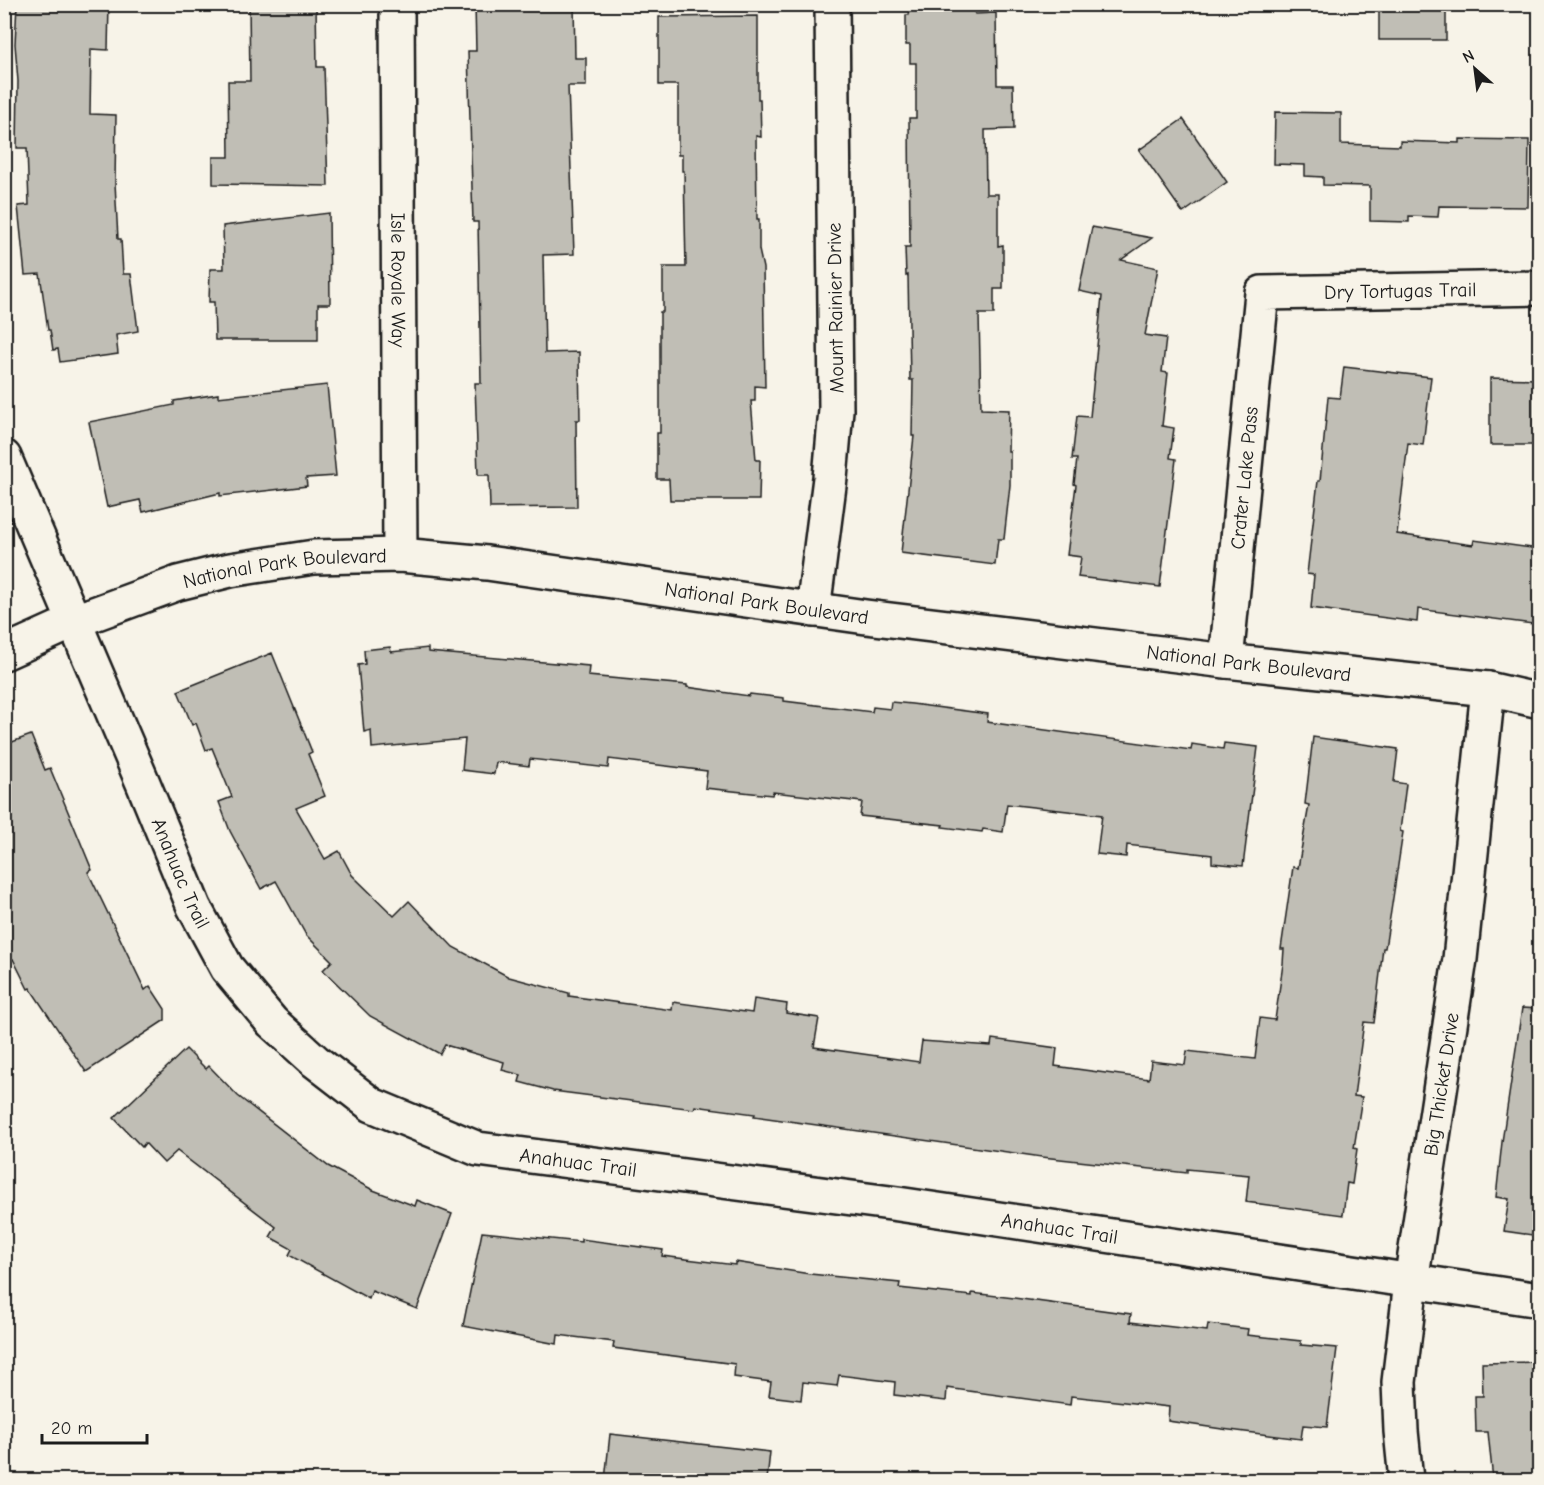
<svg xmlns="http://www.w3.org/2000/svg" width="1544" height="1485" viewBox="0 0 1544 1485" font-family="'Comic Neue',sans-serif">
  <rect width="100%" height="100%" fill="#f7f3e8"/>
  <filter id="ink" filterUnits="userSpaceOnUse"><feTurbulence type="fractalNoise" baseFrequency=".0167" numOctaves="2"/><feDisplacementMap in="SourceGraphic" scale="12" xChannelSelector="R" yChannelSelector="G"/><feConvolveMatrix kernelMatrix="1 2 1 2 8 2 1 2 1" color-interpolation-filters="sRGB"/></filter>
  <g filter="url(#ink)">
    <!-- building -->
    <g fill="#c0beb5" stroke="#1c1c1c" stroke-width="1.5">
      <path d="M 17,4 L 109,4 L 108,50 L 91,49 L 90,114 L 116,115 L 115,183 L 118,239 L 121,239 L 123,274 L 131,274 L 138,331 L 116,335 L 118,354 L 60,362 L 58,349 L 53,350 L 50,330 L 48,330 L 40,274 L 25,275 L 18,206 L 29,205 L 27,148 L 17,148 L 18,81 L 15,44 Z"/>
      <path d="M 249,4 L 316,4 L 317,67 L 324,67 L 328,186 L 213,184 L 213,157 L 229,157 L 228,81 L 250,81 Z"/>
      <path d="M 475,4 L 574,4 L 575,58 L 586,58 L 586,86 L 568,86 L 574,254 L 543,255 L 545,353 L 579,352 L 580,420 L 576,420 L 577,507 L 490,508 L 489,475 L 478,475 L 475,383 L 481,383 L 478,222 L 473,222 L 468,51 L 476,51 Z"/>
      <rect x="1379" y="4" width="67" height="36"/>
      <path d="M 974,6 L 975,14 L 996,13 L 997,85 L 1013,85 L 1014,129 L 985,130 L 986,194 L 998,194 L 998,246 L 1003,245 L 1003,289 L 994,289 L 994,314 L 979,314 L 981,409 L 1009,410 L 1008,451 L 1010,451 L 1010,485 L 1004,539 L 998,539 L 995,565 L 901,553 L 914,436 L 912,436 L 913,380 L 910,380 L 908,275 L 906,276 L 905,247 L 910,247 L 909,118 L 916,118 L 916,63 L 910,63 L 910,45 L 906,45 L 906,15 L 909,15 L 910,7 Z"/>
      <path d="M 758,16 L 758,99 L 760,99 L 761,137 L 756,136 L 757,219 L 759,219 L 759,250 L 763,268 L 765,387 L 755,386 L 755,401 L 751,401 L 756,460 L 760,460 L 759,500 L 670,500 L 669,479 L 657,479 L 657,433 L 660,433 L 660,312 L 663,312 L 663,267 L 686,267 L 684,171 L 682,171 L 682,155 L 678,155 L 678,85 L 659,85 L 659,17 Z"/>
      <path d="M 1275,112 L 1341,113 L 1341,144 L 1400,146 L 1400,141 L 1460,143 L 1460,139 L 1529,140 L 1528,207 L 1439,206 L 1438,217 L 1409,216 L 1409,222 L 1370,221 L 1370,186 L 1323,185 L 1323,177 L 1305,176 L 1305,165 L 1274,164 Z"/>
      <path d="M 1183,119 L 1227,182 L 1183,213 L 1139,150 Z"/>
      <path d="M 329,213 L 330,304 L 318,304 L 318,340 L 215,340 L 214,302 L 209,302 L 210,269 L 224,269 L 223,226 Z"/>
      <path d="M 1092,227 L 1152,238 L 1121,260 L 1158,268 L 1145,335 L 1166,338 L 1162,372 L 1168,373 L 1162,426 L 1174,428 L 1170,458 L 1176,459 L 1160,587 L 1078,577 L 1081,557 L 1067,555 L 1076,485 L 1074,484 L 1077,459 L 1072,459 L 1077,416 L 1090,417 L 1102,296 L 1079,291 Z"/>
      <path d="M 1344,367 L 1431,377 L 1423,445 L 1408,443 L 1397,534 L 1473,545 L 1474,540 L 1539,549 L 1539,568 L 1533,624 L 1418,609 L 1417,622 L 1311,608 L 1314,575 L 1307,574 L 1318,481 L 1320,481 L 1328,397 L 1340,398 Z"/>
      <path d="M 1490,378 L 1539,379 L 1539,445 L 1490,445 Z"/>
      <path d="M 327,385 L 336,476 L 306,478 L 307,486 L 220,496 L 220,493 L 143,512 L 140,500 L 107,507 L 89,422 L 174,405 L 174,401 L 218,394 L 218,397 Z"/>
      <path d="M 390,647 L 391,652 L 428,648 L 428,652 L 589,666 L 588,676 L 687,685 L 687,687 L 749,696 L 750,694 L 784,698 L 784,701 L 872,712 L 873,707 L 890,709 L 891,702 L 912,704 L 988,714 L 987,722 L 1191,750 L 1192,744 L 1223,749 L 1224,743 L 1258,747 L 1243,866 L 1212,863 L 1212,855 L 1127,845 L 1126,857 L 1097,854 L 1102,815 L 1007,804 L 1003,832 L 983,829 L 982,832 L 942,827 L 943,825 L 860,816 L 862,802 L 773,792 L 772,795 L 705,788 L 707,771 L 609,759 L 608,768 L 530,759 L 529,766 L 496,762 L 494,774 L 462,770 L 465,739 L 372,748 L 371,730 L 364,732 L 358,665 L 365,664 L 364,650 Z"/>
      <path d="M 272,653 L 312,752 L 308,754 L 325,796 L 296,808 L 325,859 L 339,851 L 352,875 L 394,916 L 409,901 L 453,947 L 509,977 L 569,993 L 569,996 L 672,1010 L 673,1002 L 752,1013 L 754,999 L 787,1004 L 786,1013 L 819,1018 L 814,1047 L 919,1062 L 922,1041 L 991,1046 L 992,1039 L 1057,1048 L 1055,1066 L 1149,1079 L 1151,1061 L 1185,1065 L 1187,1051 L 1255,1059 L 1260,1018 L 1275,1020 L 1283,964 L 1284,949 L 1281,949 L 1293,867 L 1298,868 L 1309,805 L 1305,804 L 1313,737 L 1398,749 L 1394,782 L 1406,784 L 1400,831 L 1403,832 L 1391,911 L 1385,948 L 1383,948 L 1374,1023 L 1364,1022 L 1354,1096 L 1362,1097 L 1354,1148 L 1357,1149 L 1352,1184 L 1347,1183 L 1343,1215 L 1246,1202 L 1249,1175 L 1187,1169 L 1187,1173 L 1042,1157 L 754,1116 L 755,1114 L 695,1106 L 694,1109 L 553,1091 L 519,1082 L 521,1075 L 502,1070 L 504,1062 L 445,1045 L 440,1054 L 370,1016 L 323,970 L 332,961 L 306,935 L 276,881 L 261,889 L 230,831 L 219,802 L 232,797 L 212,748 L 206,750 L 196,723 L 192,725 L 178,691 Z"/>
      <path d="M 31,735 L 45,770 L 50,768 L 92,870 L 88,872 L 145,990 L 150,986 L 165,1009 L 165,1020 L 86,1072 L 30,988 L 28,989 L 13,959 L 4,963 L 4,745 Z"/>
      <path d="M 1522,1008 L 1539,1009 L 1539,1236 L 1504,1231 L 1509,1199 L 1496,1197 L 1502,1142 Z"/>
      <path d="M 186,1049 L 206,1069 L 209,1066 L 238,1096 L 328,1166 L 373,1190 L 415,1206 L 417,1200 L 452,1214 L 417,1309 L 372,1291 L 369,1299 L 289,1255 L 292,1249 L 270,1237 L 276,1227 L 177,1151 L 164,1163 L 145,1143 L 142,1147 L 114,1118 Z"/>
      <path d="M 482,1232 L 581,1242 L 581,1239 L 663,1250 L 662,1256 L 735,1265 L 735,1262 L 810,1274 L 900,1283 L 899,1288 L 972,1296 L 972,1293 L 1014,1298 L 1131,1314 L 1130,1322 L 1207,1331 L 1208,1324 L 1248,1329 L 1247,1335 L 1301,1341 L 1301,1345 L 1337,1348 L 1327,1427 L 1303,1425 L 1301,1439 L 1222,1429 L 1168,1421 L 1169,1407 L 1071,1396 L 1070,1405 L 947,1388 L 946,1401 L 894,1395 L 895,1382 L 839,1375 L 837,1386 L 803,1382 L 801,1400 L 769,1396 L 771,1382 L 734,1377 L 735,1364 L 613,1348 L 614,1342 L 558,1335 L 557,1344 L 463,1326 Z"/>
      <path d="M 1539,1362 L 1539,1480 L 1493,1480 L 1488,1432 L 1476,1432 L 1475,1396 L 1483,1396 L 1482,1363 Z"/>
      <path d="M 610,1434 L 770,1452 L 767,1480 L 605,1480 Z"/>
    </g>
    <g fill="none" stroke-linecap="round" stroke-linejoin="round">
      <defs>
        <g id="minor">
          <path id="s1" d="M 397,4 L 400,555"/>
          <path id="s2" d="M 4,457 L 143,783 L 194,907 L 227,968 L 272,1022 L 315,1061 L 372,1105 L 478,1149 L 898,1204 L 1540,1300"/>
          <path d="M 813,610 L 830,478 L 836,410 L 832,4"/>
          <path id="s3" d="M 4,653 L 75,621 L 178,583 L 230,570 L 314,557 L 400,555 L 487,563 L 866,617 L 1226,661 L 1488,689 L 1540,701"/>
          <path id="s4" d="M 1226,661 L 1262,293 L 1540,288"/>
          <path id="s5" d="M 1406,1480 L 1401,1431 L 1399,1382 L 1411,1282 L 1460,959 L 1488,689"/>
        </g>
      </defs>
      <!-- minor casing -->
      <use href="#minor" stroke="#1c1c1c" stroke-width="38"/>
      <!-- minor -->
      <use href="#minor" stroke="#f7f3e8" stroke-width="33"/>
    </g>
  </g>
  <g text-anchor="middle" stroke-width="6" stroke-linejoin="round" paint-order="stroke">
    <!-- street labels -->
    <g font-size="20" fill="#1c1c1c" stroke="#f7f3e8">
      <text dy="7" stroke="none"><textPath href="#s1" startOffset="276">Isle Royale Way</textPath></text>
      <text dy="7" stroke="none"><textPath href="#s4" startOffset="508">Dry Tortugas Trail</textPath></text>
      <text transform="translate(835 308) rotate(-91)" y="7">Mount Rainier Drive</text>
      <text dy="7" stroke="none"><textPath href="#s4" startOffset="184">Crater Lake Pass</textPath></text>
      <text dy="7" stroke="none"><textPath href="#s3" startOffset="296">National Park Boulevard</textPath></text>
      <text dy="7" stroke="none"><textPath href="#s3" startOffset="782">National Park Boulevard</textPath></text>
      <text dy="7" stroke="none"><textPath href="#s3" startOffset="1268">National Park Boulevard</textPath></text>
      <text dy="7" stroke="none"><textPath href="#s2" startOffset="452">Anahuac Trail</textPath></text>
      <text dy="7" stroke="none"><textPath href="#s5" startOffset="399">Big Thicket Drive</textPath></text>
      <text dy="7" stroke="none"><textPath href="#s2" startOffset="974">Anahuac Trail</textPath></text>
      <text dy="7" stroke="none"><textPath href="#s2" startOffset="1460">Anahuac Trail</textPath></text>
    </g>
  </g>
  <!-- margin -->
  <rect width="1544" height="1485" fill="none" stroke="#f7f3e8" stroke-width="24"/>
  <rect x="12" y="12" width="1520" height="1461" fill="none" stroke="#1c1c1c" stroke-width="2" filter="url(#ink)"/>
  <!-- north arrow -->
  <g transform="translate(1475 69) rotate(332)" stroke="#f7f3e8" stroke-width="4.5" paint-order="stroke">
  <path d="M0-4.5L10 22L0 15L-10 22Z" fill="#1c1c1c"/>
  <text y="-9" font-size="16" font-weight="bold" text-anchor="middle" fill="#1c1c1c">N</text>
  </g>
  <!-- scale -->
  <path d="M42 1434v9h105v-9" fill="none" stroke="#1c1c1c" stroke-width="3"/>
  <text x="51" y="1434" font-size="18" fill="#1c1c1c" stroke="#f7f3e8" stroke-width="4.5" paint-order="stroke">20 m</text>
</svg>
